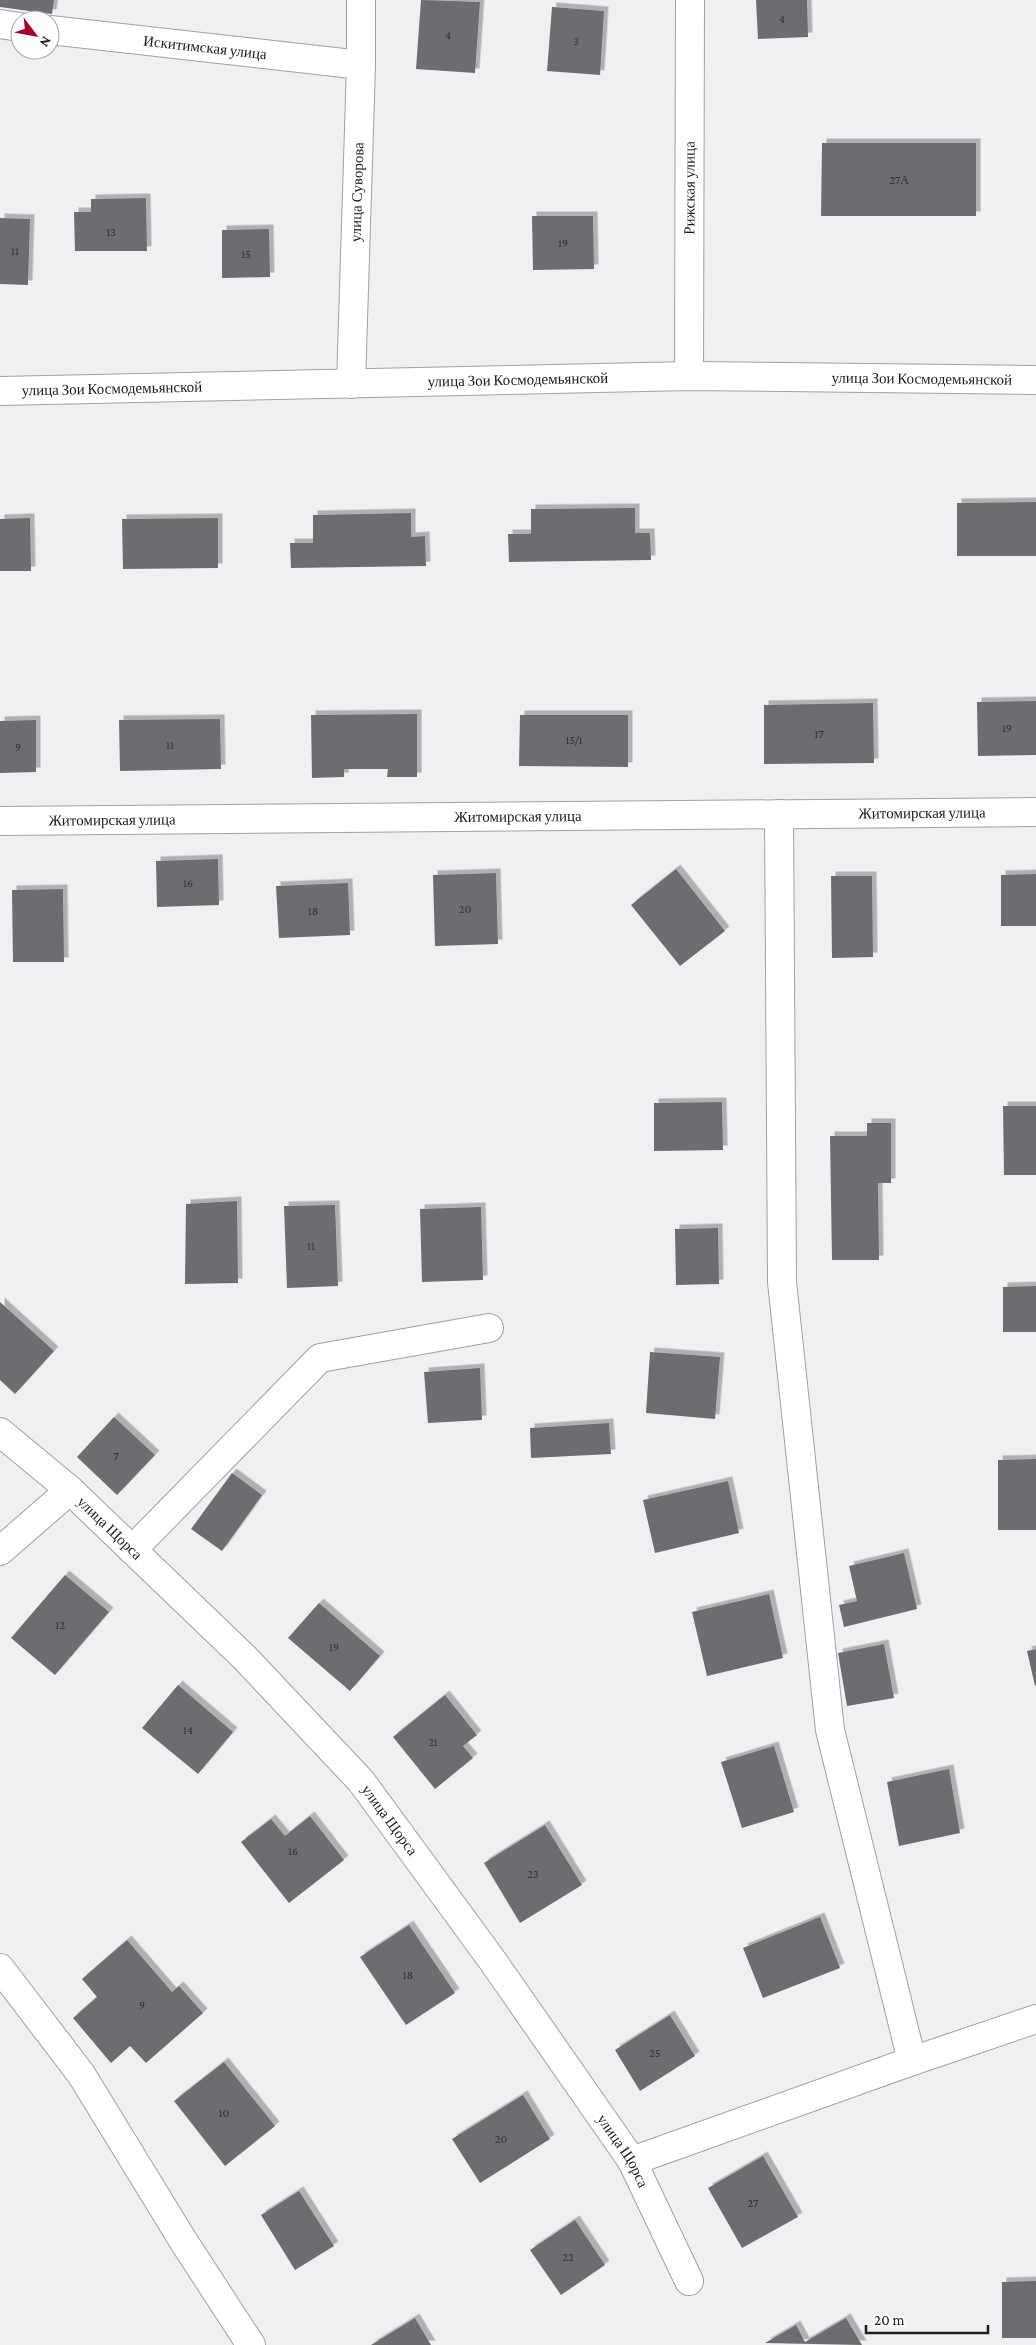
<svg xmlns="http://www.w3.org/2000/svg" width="1036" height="2345" viewBox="0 0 1036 2345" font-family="'Crimson Pro',serif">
  <defs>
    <filter id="shadow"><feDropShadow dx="4.5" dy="-4.5" stdDeviation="0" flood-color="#0004"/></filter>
  </defs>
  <rect width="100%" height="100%" fill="#eff0f2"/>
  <!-- building -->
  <g fill="#6c6d6f" filter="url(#shadow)">
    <path d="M 0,0 L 54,0 L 52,14 L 0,7 Z"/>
    <path d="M 421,0 L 480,2 L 475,73 L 416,69 Z"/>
    <path d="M 756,0 L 807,0 L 808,37 L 758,39 Z"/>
    <path d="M 552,7 L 604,11 L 600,75 L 547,71 Z"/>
    <path d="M 822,143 L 976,143 L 976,216 L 821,216 Z"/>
    <path d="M 146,198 L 147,251 L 75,251 L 74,212 L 91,212 L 91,199 Z"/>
    <path d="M 532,216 L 593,216 L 594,269 L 533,270 Z"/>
    <path d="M 0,218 L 30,219 L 28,285 L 0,284 Z"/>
    <path d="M 269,229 L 270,277 L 222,278 L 222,230 Z"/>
    <path d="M 1036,502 L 1036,556 L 957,556 L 957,503 Z"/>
    <path d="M 635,508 L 635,533 L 650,533 L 651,560 L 509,562 L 508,534 L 531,534 L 531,509 Z"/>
    <path d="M 411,513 L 411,537 L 425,536 L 426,566 L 291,568 L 290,543 L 313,543 L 313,515 Z"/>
    <path d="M 30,518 L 31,571 L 0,571 L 0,519 Z"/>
    <path d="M 218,518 L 218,568 L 123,569 L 122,519 Z"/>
    <path d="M 1036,701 L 1036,755 L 978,756 L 977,702 Z"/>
    <path d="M 873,703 L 874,763 L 764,764 L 764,705 Z"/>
    <path d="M 417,714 L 417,777 L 387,777 L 388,769 L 344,769 L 344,777 L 312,778 L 311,715 Z"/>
    <path d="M 520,715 L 628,715 L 628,767 L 519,766 Z"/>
    <path d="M 220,719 L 221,769 L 120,771 L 119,720 Z"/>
    <path d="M 36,720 L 36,772 L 0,773 L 0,721 Z"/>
    <path d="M 218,859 L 219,905 L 157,907 L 156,861 Z"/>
    <path d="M 676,869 L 725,931 L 680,966 L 631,905 Z"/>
    <path d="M 496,873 L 498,944 L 435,946 L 433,875 Z"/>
    <path d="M 1036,874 L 1036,926 L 1001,926 L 1001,875 Z"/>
    <path d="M 831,876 L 872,876 L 873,957 L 832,958 Z"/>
    <path d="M 348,883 L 350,935 L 279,938 L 276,886 Z"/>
    <path d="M 63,889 L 64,962 L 13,962 L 12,890 Z"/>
    <path d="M 722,1102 L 723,1150 L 654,1151 L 654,1103 Z"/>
    <path d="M 1003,1106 L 1036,1106 L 1036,1175 L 1004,1175 Z"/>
    <path d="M 867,1123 L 891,1123 L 891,1183 L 878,1183 L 879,1260 L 832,1260 L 830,1136 L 867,1136 Z"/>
    <path d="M 237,1201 L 238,1283 L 185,1284 L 186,1204 Z"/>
    <path d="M 335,1205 L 338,1286 L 287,1288 L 284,1206 Z"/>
    <path d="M 481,1207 L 483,1280 L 422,1282 L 420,1209 Z"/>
    <path d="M 718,1228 L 719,1284 L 676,1285 L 675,1229 Z"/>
    <path d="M 1036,1286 L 1036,1332 L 1003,1332 L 1003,1287 Z"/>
    <path d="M 0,1302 L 54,1351 L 15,1394 L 0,1380 Z"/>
    <path d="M 650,1352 L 720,1357 L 715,1419 L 646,1413 Z"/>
    <path d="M 480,1368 L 482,1420 L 428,1423 L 424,1372 Z"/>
    <path d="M 114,1417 L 155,1455 L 117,1495 L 77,1457 Z"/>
    <path d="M 609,1423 L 611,1454 L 531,1458 L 530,1428 Z"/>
    <path d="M 1036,1459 L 1036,1530 L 998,1530 L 998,1460 Z"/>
    <path d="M 232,1473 L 262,1495 L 222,1551 L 191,1529 Z"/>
    <path d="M 728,1481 L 739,1533 L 655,1553 L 643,1500 Z"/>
    <path d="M 904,1553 L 917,1609 L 844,1627 L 839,1605 L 857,1601 L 849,1566 Z"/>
    <path d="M 65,1575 L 109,1612 L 55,1675 L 11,1638 Z"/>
    <path d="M 769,1594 L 783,1658 L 707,1676 L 692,1612 Z"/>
    <path d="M 319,1603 L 380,1656 L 350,1691 L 288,1638 Z"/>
    <path d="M 884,1644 L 894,1698 L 847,1706 L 838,1653 Z"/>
    <path d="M 1036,1649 L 1036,1685 L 1035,1686 L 1027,1651 Z"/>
    <path d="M 178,1685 L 233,1732 L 198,1774 L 142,1728 Z"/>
    <path d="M 445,1695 L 477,1735 L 463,1746 L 473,1758 L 435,1789 L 393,1737 Z"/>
    <path d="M 774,1746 L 794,1812 L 742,1828 L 721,1762 Z"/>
    <path d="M 949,1769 L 960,1833 L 899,1846 L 887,1782 Z"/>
    <path d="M 310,1816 L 344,1860 L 289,1903 L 241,1842 L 271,1819 L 285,1836 Z"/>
    <path d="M 545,1825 L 582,1885 L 520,1923 L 484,1863 Z"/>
    <path d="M 820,1917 L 840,1968 L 763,1998 L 743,1948 Z"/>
    <path d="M 409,1925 L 455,1993 L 406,2025 L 360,1957 Z"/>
    <path d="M 127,1940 L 172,1992 L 179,1986 L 203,2013 L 146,2063 L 130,2046 L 111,2063 L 73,2018 L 97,1997 L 82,1979 Z"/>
    <path d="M 670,2015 L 695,2056 L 640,2091 L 615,2050 Z"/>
    <path d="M 224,2062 L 275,2126 L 225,2166 L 174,2101 Z"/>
    <path d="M 523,2095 L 550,2139 L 480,2183 L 452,2139 Z"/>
    <path d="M 763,2156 L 798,2217 L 742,2248 L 708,2188 Z"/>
    <path d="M 299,2191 L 334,2246 L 295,2270 L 261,2215 Z"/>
    <path d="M 575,2220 L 605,2265 L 561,2295 L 530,2250 Z"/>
    <path d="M 1036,2281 L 1036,2338 L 1002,2338 L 1002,2282 Z"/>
    <path d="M 415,2318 L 431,2345 L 371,2345 Z"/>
    <path d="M 846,2318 L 862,2345 L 765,2343 L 796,2325 L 805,2342 Z"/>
  </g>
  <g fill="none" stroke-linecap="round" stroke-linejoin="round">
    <defs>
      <g id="minor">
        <path d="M 0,24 L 20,27"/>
        <path id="s1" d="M 50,30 L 361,65"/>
        <path id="s2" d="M 689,376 L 690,0"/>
        <path id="s3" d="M 351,384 L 361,65 L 361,0"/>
        <path d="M 779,814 L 782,1282 L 830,1730 L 912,2061"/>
        <path id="s4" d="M 0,821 L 1036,812"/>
        <path id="s5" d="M 0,1432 L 70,1490 L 245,1658 L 361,1781 L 492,1960 L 632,2161 L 689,2281"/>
        <path d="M 132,1550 L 320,1358 L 489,1328"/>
        <path d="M 0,1551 L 70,1490"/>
        <path d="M 0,1968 L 81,2074 L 184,2242 L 251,2345"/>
        <path d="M 632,2161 L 912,2061 L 1036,2019"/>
      </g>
      <g id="primary">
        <path id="s6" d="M 0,391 L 689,376 L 1036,380"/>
      </g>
    </defs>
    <!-- minor casing -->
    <use href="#minor" stroke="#9fa1a3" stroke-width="30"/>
    <!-- primary casing -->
    <use href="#primary" stroke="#9fa1a3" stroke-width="30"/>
    <!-- minor -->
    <use href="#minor" stroke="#fff" stroke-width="28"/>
    <!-- primary -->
    <use href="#primary" stroke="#fff" stroke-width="28"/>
  </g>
  <g text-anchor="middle" stroke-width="4.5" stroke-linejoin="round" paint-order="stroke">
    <!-- number labels -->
    <g font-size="12" fill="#2f3032">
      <text x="782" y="23">4</text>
      <text x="448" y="39">4</text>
      <text x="576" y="45">3</text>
      <text x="899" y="184">27А</text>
      <text x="111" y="236">13</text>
      <text x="563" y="247">19</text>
      <text x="15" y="255">11</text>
      <text x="246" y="258">15</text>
      <text x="1007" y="732">19</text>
      <text x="819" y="738">17</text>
      <text x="574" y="744">15/1</text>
      <text x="170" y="749">11</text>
      <text x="18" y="751">9</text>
      <text x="188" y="887">16</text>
      <text x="465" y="913">20</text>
      <text x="313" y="915">18</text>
      <text x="311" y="1250">11</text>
      <text x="116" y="1460">7</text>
      <text x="60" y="1629">12</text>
      <text x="334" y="1651">19</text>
      <text x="188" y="1734">14</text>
      <text x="433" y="1746">21</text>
      <text x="293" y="1855">16</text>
      <text x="533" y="1878">23</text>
      <text x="408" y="1979">18</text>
      <text x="142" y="2009">9</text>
      <text x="655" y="2057">25</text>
      <text x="224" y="2117">10</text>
      <text x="501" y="2143">20</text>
      <text x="753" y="2207">27</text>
      <text x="568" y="2261">22</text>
    </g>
    <!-- street labels -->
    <g font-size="15" fill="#1b1c1d" stroke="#fcfdff">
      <text dy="5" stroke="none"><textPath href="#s1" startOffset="156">Искитимская улица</textPath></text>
      <text dy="5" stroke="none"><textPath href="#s2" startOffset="188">Рижская улица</textPath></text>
      <text dy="5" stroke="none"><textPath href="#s3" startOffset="192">улица Суворова</textPath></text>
      <text dy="5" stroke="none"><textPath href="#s6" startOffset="922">улица Зои Космодемьянской</textPath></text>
      <text dy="5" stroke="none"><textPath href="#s6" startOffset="518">улица Зои Космодемьянской</textPath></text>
      <text dy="5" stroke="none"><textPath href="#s6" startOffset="112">улица Зои Космодемьянской</textPath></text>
      <text dy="5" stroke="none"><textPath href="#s4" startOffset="922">Житомирская улица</textPath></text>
      <text dy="5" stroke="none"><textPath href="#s4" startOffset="518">Житомирская улица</textPath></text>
      <text dy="5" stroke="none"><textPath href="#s4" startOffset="112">Житомирская улица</textPath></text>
      <text dy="5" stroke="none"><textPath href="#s5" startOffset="146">улица Щорса</textPath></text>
      <text dy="5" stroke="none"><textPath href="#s5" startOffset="551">улица Щорса</textPath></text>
      <text dy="5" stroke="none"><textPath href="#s5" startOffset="956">улица Щорса</textPath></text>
    </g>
  </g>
  <!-- north arrow -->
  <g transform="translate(35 35) rotate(122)"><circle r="24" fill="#fcfdff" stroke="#a2a3a5"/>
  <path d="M0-4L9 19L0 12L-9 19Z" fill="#a3042e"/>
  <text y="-8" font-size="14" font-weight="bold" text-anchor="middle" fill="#1b1c1d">N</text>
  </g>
  <!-- scale -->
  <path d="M866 2325v8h122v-8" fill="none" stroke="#1b1c1d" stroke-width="2.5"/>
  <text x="874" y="2325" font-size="15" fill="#1b1c1d" stroke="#fcfdff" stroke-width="4" paint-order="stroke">20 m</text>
</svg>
